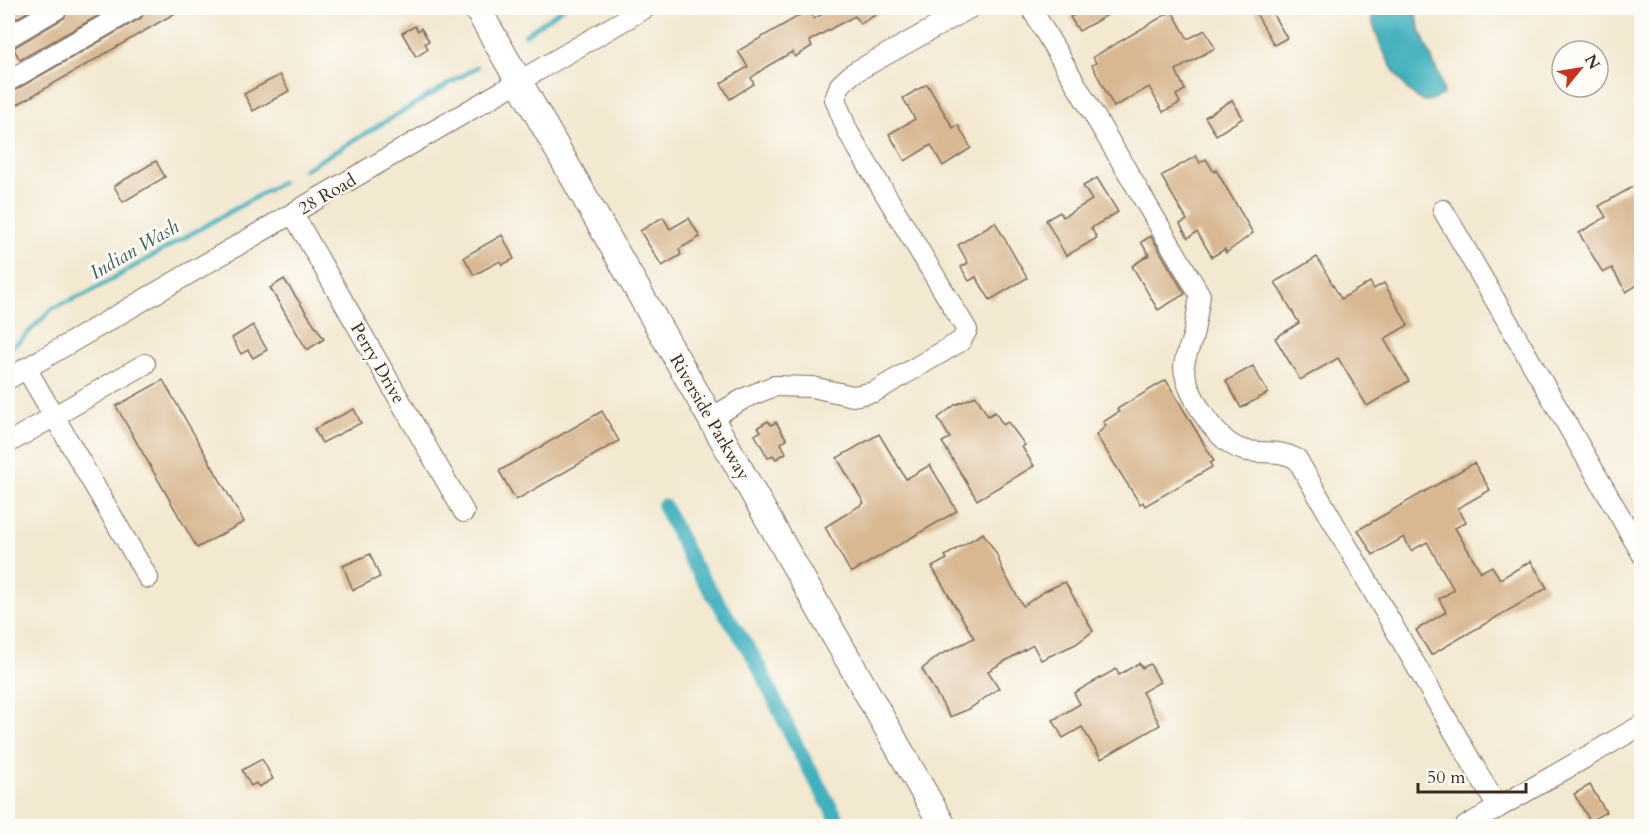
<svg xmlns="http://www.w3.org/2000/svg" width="1649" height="834" viewBox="0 0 1649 834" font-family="Cardo,serif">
  <rect width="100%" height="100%" fill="#fdfcf7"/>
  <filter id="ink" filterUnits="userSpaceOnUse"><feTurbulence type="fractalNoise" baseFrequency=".0167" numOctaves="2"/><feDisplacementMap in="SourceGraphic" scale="12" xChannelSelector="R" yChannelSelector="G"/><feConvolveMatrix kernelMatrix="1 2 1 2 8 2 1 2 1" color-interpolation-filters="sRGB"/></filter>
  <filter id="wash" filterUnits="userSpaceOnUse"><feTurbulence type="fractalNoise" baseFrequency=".008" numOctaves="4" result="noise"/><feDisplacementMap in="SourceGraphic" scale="24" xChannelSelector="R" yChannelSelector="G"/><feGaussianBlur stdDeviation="1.35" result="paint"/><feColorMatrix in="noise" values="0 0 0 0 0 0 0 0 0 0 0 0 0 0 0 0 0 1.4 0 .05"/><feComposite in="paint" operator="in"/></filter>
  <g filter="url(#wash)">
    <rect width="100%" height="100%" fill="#f3e8d0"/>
    <!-- water -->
    <path fill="#42b1be" stroke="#3e6e6e" stroke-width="1.5" d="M 1371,8 L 1416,8 C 1416,34 1446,82 1443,94 C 1437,98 1429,103 1421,100 C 1400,92 1369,29 1371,8 Z"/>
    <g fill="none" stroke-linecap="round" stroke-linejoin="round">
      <!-- stream -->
      <g stroke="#42b1be" stroke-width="4.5">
        <path d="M 525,35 L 563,8"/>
        <path d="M 304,170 L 477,67"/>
        <path d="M 8,349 L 22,339 L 53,308 L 86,294 L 282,182"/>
      </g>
      <!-- canal -->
      <path stroke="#42b1be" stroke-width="15" d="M 664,506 L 693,564 L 755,659 L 797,747 L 841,826"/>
    </g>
    <g id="blocks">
      <!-- building -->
      <g fill="#d8b791">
        <path d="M 8,8 L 35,8 L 8,23 Z"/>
        <path d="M 70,8 L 112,8 L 20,60 L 13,48 L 64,18 Z"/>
        <path d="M 147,8 L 184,8 L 8,110 L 8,94 L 141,18 Z"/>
        <path d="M 833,8 L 887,8 L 860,24 L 855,16 L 836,26 L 809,41 L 812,46 L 795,57 L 792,52 L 766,67 L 751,78 L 754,84 L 730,99 L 721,83 L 748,67 L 738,51 L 809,10 L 814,19 Z"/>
        <path d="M 1087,8 L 1120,8 L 1079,31 L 1070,17 Z"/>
        <path d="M 1253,8 L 1269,8 L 1287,38 L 1274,45 Z"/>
        <path d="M 1172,11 L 1188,39 L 1205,30 L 1215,48 L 1176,70 L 1185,90 L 1176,95 L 1180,103 L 1163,112 L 1149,87 L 1114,107 L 1092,65 L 1096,63 L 1093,57 Z"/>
        <path d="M 415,26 L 418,31 L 421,28 L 429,41 L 425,43 L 428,49 L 416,57 L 402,33 Z"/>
        <path d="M 280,75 L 289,91 L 253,111 L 244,94 Z"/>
        <path d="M 927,84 L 953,128 L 958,125 L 971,148 L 943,166 L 931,145 L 905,161 L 889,134 L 915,119 L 903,98 Z"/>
        <path d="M 1232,100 L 1243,118 L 1216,135 L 1205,117 Z"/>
        <path d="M 1196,156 L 1200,163 L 1206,159 L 1214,172 L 1216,170 L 1253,233 L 1226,253 L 1225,249 L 1212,257 L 1197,232 L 1188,238 L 1180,224 L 1187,220 L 1161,176 Z"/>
        <path d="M 156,161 L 165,177 L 123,202 L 114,186 Z"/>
        <path d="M 1097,178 L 1118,212 L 1091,228 L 1097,238 L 1066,256 L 1046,220 L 1060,212 L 1063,217 L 1092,200 L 1083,186 Z"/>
        <path d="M 1641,182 L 1641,283 L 1626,292 L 1612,268 L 1603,273 L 1579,233 L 1606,217 L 1599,206 Z"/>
        <path d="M 663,217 L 670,229 L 689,218 L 700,237 L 679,249 L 681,255 L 662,266 L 640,231 Z"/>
        <path d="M 995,222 L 1027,278 L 990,300 L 976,277 L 969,281 L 961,267 L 968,263 L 958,245 Z"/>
        <path d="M 502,235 L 514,259 L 502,265 L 500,261 L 474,275 L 464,257 Z"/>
        <path d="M 1151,236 L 1185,294 L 1158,310 L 1132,266 L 1149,255 L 1141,242 Z"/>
        <path d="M 1317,257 L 1341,299 L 1370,282 L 1374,289 L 1384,283 L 1408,325 L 1384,339 L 1409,381 L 1367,406 L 1338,358 L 1300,380 L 1275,338 L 1299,323 L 1275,282 Z"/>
        <path d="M 284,279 L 324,339 L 307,350 L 270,288 Z"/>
        <path d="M 253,325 L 267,350 L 253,358 L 248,350 L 241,354 L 232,338 Z"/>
        <path d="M 1253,366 L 1268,393 L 1241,408 L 1226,381 Z"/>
        <path d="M 163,380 L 244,522 L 197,548 L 116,406 Z"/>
        <path d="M 1166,380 L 1214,461 L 1210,463 L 1212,467 L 1145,506 L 1143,502 L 1140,504 L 1096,435 L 1106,426 L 1103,422 L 1119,412 L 1117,409 Z"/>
        <path d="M 976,396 L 988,416 L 995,412 L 1003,425 L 1008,422 L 1025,445 L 1022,447 L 1034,466 L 977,500 L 942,442 L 950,438 L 938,418 L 955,405 Z"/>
        <path d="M 354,409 L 361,423 L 322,443 L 314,429 Z"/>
        <path d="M 602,411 L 619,441 L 516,500 L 499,471 Z"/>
        <path d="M 768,421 L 771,425 L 776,422 L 787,440 L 781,443 L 786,453 L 776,459 L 773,455 L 768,458 L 755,435 L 761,431 L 758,427 Z"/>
        <path d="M 879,434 L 906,479 L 930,465 L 957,511 L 851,573 L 825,527 L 864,503 L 837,458 Z"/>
        <path d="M 1474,463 L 1490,490 L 1458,508 L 1466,522 L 1455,528 L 1481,572 L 1492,566 L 1500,579 L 1531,561 L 1547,588 L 1431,655 L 1416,630 L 1446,612 L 1439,599 L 1454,590 L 1427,542 L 1411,551 L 1404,537 L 1373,555 L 1358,530 Z"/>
        <path d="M 983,533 L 996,553 L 1004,573 L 1023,606 L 1045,591 L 1065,582 L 1093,631 L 1076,644 L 1041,660 L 1033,645 L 988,671 L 999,688 L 969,709 L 950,717 L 922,669 L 940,655 L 974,638 L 932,567 L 947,559 L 945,556 Z"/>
        <path d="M 370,554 L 380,577 L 353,590 L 343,566 Z"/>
        <path d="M 1139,663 L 1142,668 L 1150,664 L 1160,682 L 1142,692 L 1160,725 L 1101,759 L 1082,727 L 1063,738 L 1053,720 L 1080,704 L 1074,693 L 1116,669 L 1119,675 Z"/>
        <path d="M 262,759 L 273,779 L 259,787 L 256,783 L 251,786 L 242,770 Z"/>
        <path d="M 1590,785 L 1606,812 L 1590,821 L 1574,794 Z"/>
      </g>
    </g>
  </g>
  <g filter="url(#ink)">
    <use href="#blocks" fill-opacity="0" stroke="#7b6c5c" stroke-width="1.5"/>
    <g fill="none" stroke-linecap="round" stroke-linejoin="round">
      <defs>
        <g id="minor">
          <path d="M 1031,8 L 1200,295 C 1198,308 1196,322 1193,336 C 1191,345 1184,357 1184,367 C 1186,394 1216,442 1243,450 C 1263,455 1275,448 1297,459 L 1498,808"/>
          <path d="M 8,37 L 58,8"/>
          <path d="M 8,81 L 135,8"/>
          <path d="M 1443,210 L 1642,554"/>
          <path d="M 293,214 L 464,512"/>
          <path d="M 26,368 L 148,578"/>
          <path d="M 8,379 L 645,8"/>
          <path d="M 711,418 L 745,398 L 774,386 L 812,387 L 853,396 L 874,392 L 961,341 L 967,330 L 848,132 L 835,99 L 840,85 L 853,73 L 970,8"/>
          <path d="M 8,443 L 145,364"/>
          <path d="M 1466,826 L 1642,725"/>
        </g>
        <path id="major" d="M 477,8 L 943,826"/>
      </defs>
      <!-- minor casing -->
      <use href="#minor" stroke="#7b6c5c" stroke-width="22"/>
      <!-- major casing -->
      <use href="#major" stroke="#7b6c5c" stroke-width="28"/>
      <!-- minor -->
      <use href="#minor" stroke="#fff" stroke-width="20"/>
      <!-- major -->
      <use href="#major" stroke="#fff" stroke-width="26"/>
    </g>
  </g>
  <g text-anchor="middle" stroke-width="5" stroke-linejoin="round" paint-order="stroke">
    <!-- street labels -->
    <g font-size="18" fill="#3b2a1e" stroke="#fdfcf7">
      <text transform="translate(327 194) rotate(-30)" y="6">28 Road</text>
      <text transform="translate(378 363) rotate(60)" y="6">Perry Drive</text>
      <text transform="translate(710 417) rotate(60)" y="6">Riverside Parkway</text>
    </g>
    <!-- water labels -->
    <g font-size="20" font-style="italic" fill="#3e605e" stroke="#fdfcf7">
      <text transform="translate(134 249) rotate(-30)" y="7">Indian Wash</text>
    </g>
  </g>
  <!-- margin -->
  <rect width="1649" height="834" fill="none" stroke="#fdfcf7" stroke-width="30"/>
  <!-- north arrow -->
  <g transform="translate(1580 69) rotate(60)"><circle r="28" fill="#fdfcf7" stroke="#afa8a0" stroke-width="1.5"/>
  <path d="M0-4.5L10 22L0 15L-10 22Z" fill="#c8321e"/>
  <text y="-9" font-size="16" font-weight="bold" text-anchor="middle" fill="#3b2a1e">N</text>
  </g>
  <!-- scale -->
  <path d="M1418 783v9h108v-9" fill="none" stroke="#3b2a1e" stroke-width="3"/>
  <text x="1427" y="783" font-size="18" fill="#3b2a1e" stroke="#fdfcf7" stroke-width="4.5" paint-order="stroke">50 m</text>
</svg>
